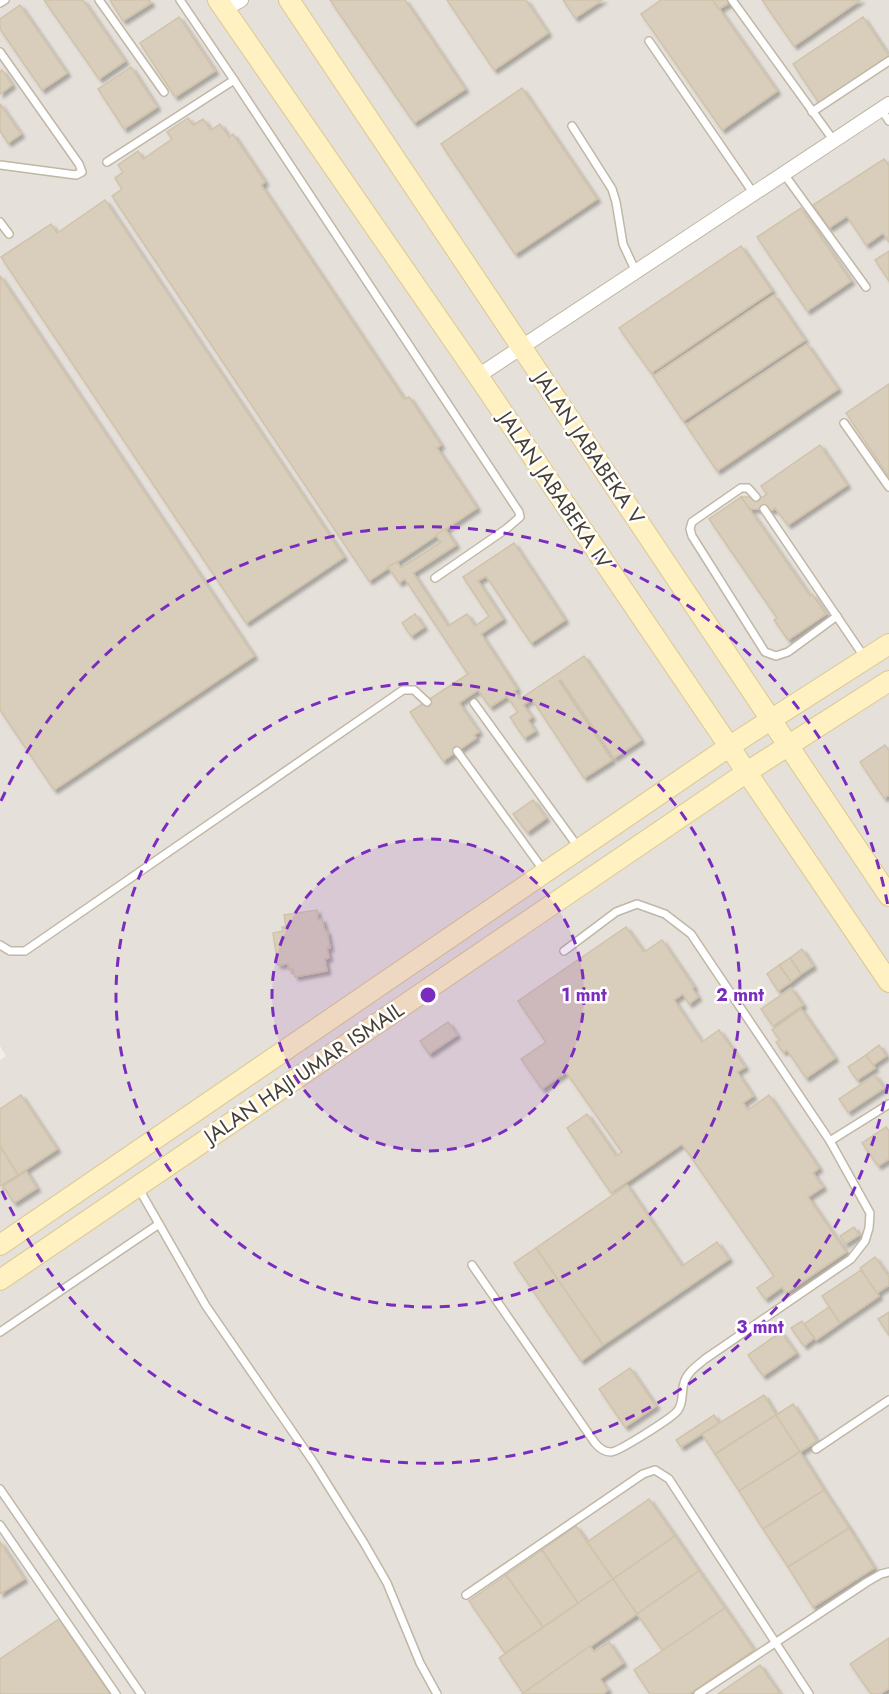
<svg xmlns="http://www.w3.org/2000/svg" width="889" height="1694" viewBox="0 0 889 1694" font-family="Jost,sans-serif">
  <defs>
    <filter id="shadow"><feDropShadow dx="3.5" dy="3.5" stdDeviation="1.5" flood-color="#0004"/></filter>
  </defs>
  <rect width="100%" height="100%" fill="#f3efe3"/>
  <!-- industrial -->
  <path fill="#e5e0d9" d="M 0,0 L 889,0 L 889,1694 L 0,1694 L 0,1060 L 6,1056 L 0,1046 Z"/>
  <!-- building -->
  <g fill="#d9cdbb" stroke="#d1c3aa" stroke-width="1.5" filter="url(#shadow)">
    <path d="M 44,0 L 83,0 L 125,61 L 99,79 Z"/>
    <path d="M 110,0 L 149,0 L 151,3 L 123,21 Z"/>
    <path d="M 330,0 L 405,0 L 465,89 L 414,123 Z"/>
    <path d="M 447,0 L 526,0 L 548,33 L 494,70 Z"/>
    <path d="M 563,0 L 602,0 L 575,18 Z"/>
    <path d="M 661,0 L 713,0 L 777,91 L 722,130 L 641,14 Z"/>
    <path d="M 713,0 L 727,0 L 729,3 L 719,9 Z"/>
    <path d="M 762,0 L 860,0 L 794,46 Z"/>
    <path d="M 20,5 L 67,73 L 42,90 L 0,29 L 0,19 Z"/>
    <path d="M 179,17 L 215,71 L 175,97 L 140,43 Z"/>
    <path d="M 863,17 L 889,56 L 819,103 L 793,64 Z"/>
    <path d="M 131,67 L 157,107 L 124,129 L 98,89 Z"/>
    <path d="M 2,70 L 12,85 L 0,94 L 0,72 Z"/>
    <path d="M 522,88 L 597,199 L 515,254 L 441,144 Z"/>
    <path d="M 0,104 L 21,134 L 8,143 L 0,131 Z"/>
    <path d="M 188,118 L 193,125 L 203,119 L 211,130 L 220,124 L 229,137 L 233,134 L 265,182 L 261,185 L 404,399 L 409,397 L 441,445 L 437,448 L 477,508 L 369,581 L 112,196 L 122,189 L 115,178 L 123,172 L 118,165 L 138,151 L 143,159 L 172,139 L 167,132 Z"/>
    <path d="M 884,159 L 889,166 L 889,242 L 883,233 L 866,245 L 847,216 L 829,228 L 813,205 Z"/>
    <path d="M 105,200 L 344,557 L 246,623 L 1,257 L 51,224 L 57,233 Z"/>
    <path d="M 801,208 L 851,281 L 807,311 L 757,237 Z"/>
    <path d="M 741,246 L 772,291 L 651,373 L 619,328 Z"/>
    <path d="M 889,251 L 889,281 L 875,260 Z"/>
    <path d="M 0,276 L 254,656 L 54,790 L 0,710 Z"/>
    <path d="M 774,295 L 805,340 L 683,421 L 653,376 Z"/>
    <path d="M 807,344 L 838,389 L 717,471 L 686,425 Z"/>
    <path d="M 889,384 L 889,477 L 846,413 Z"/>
    <path d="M 820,445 L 847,485 L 788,525 L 775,508 L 771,511 L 769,509 L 750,509 L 741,497 L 763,497 L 767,494 L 761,486 Z"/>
    <path d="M 741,497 L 810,596 L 812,594 L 826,614 L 788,640 L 774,620 L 777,618 L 709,519 Z"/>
    <path d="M 445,529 L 456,545 L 413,573 L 448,626 L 467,614 L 475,626 L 489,616 L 463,577 L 514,543 L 565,620 L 531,643 L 486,576 L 478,581 L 503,619 L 481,634 L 517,689 L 514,691 L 520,699 L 584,656 L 641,740 L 614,758 L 561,680 L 559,681 L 612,760 L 584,778 L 532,699 L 523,705 L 532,717 L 528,720 L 535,731 L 524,738 L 510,717 L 518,712 L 507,696 L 490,707 L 478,690 L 459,703 L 479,732 L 474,735 L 476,738 L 443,761 L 410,712 L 468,674 L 405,579 L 399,583 L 388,567 L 397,562 L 401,568 L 441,542 L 436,535 Z"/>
    <path d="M 415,614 L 424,627 L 411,636 L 402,623 Z"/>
    <path d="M 885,745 L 889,751 L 889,795 L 884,798 L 860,762 Z"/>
    <path d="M 533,800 L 546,818 L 527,832 L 513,814 Z"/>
    <path d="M 317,910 L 318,920 L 322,919 L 325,931 L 327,931 L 330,948 L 327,948 L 329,958 L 325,959 L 327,971 L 295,977 L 293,969 L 289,970 L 288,964 L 278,965 L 273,933 L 283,931 L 282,927 L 286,926 L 284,915 Z"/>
    <path d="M 626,927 L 644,952 L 662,940 L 694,987 L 692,988 L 698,997 L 689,1004 L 683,994 L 674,1000 L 702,1042 L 719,1030 L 745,1067 L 737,1072 L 753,1096 L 743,1103 L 748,1110 L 769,1095 L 819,1168 L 813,1173 L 823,1187 L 808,1197 L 846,1252 L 786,1293 L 782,1287 L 765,1299 L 757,1288 L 774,1276 L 682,1144 L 611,1193 L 567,1128 L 587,1114 L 616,1156 L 622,1152 L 566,1072 L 542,1089 L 521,1059 L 546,1042 L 518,1001 Z"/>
    <path d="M 802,949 L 813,966 L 801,974 L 790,958 Z"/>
    <path d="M 790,958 L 801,974 L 791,982 L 779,965 Z"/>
    <path d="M 779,965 L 791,982 L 778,991 L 767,974 Z"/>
    <path d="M 791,988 L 803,1005 L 773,1026 L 761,1009 Z"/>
    <path d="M 801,1009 L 835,1058 L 806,1078 L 787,1050 L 783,1052 L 776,1042 L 780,1040 L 772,1030 Z"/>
    <path d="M 448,1022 L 457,1035 L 429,1054 L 420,1041 Z"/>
    <path d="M 879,1045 L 886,1056 L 873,1065 L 866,1055 Z"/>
    <path d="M 866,1055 L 875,1068 L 857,1080 L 848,1067 Z"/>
    <path d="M 875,1075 L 884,1088 L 848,1112 L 839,1099 Z"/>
    <path d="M 21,1095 L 57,1149 L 18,1175 L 0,1146 L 0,1109 Z"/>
    <path d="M 886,1127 L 889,1131 L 889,1159 L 878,1166 L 862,1143 Z"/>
    <path d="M 0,1146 L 18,1175 L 0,1186 Z"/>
    <path d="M 26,1171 L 37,1188 L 14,1203 L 3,1186 Z"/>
    <path d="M 627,1185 L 682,1266 L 717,1242 L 729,1259 L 603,1345 L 536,1248 Z"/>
    <path d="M 854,1227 L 859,1235 L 845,1244 L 840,1236 Z"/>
    <path d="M 536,1248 L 603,1345 L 581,1361 L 514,1263 Z"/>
    <path d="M 875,1257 L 889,1277 L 889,1285 L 877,1293 L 860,1268 Z"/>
    <path d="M 861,1270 L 879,1296 L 840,1323 L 822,1296 Z"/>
    <path d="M 829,1307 L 840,1323 L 816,1340 L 804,1324 Z"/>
    <path d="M 889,1312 L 889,1335 L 878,1319 Z"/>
    <path d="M 802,1321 L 814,1338 L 804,1346 L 791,1328 Z"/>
    <path d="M 781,1332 L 796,1353 L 763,1376 L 748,1355 Z"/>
    <path d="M 630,1368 L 656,1406 L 625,1427 L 599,1389 Z"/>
    <path d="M 764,1395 L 776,1415 L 715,1454 L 702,1434 Z"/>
    <path d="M 793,1404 L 817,1441 L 800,1452 L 776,1415 Z"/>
    <path d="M 714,1415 L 719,1423 L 681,1447 L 676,1440 Z"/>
    <path d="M 776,1415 L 800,1452 L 739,1491 L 715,1454 Z"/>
    <path d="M 800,1452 L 824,1490 L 763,1529 L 739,1491 Z"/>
    <path d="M 824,1490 L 849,1528 L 788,1567 L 763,1529 Z"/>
    <path d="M 649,1499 L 675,1536 L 613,1579 L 587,1542 Z"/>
    <path d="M 576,1526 L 613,1579 L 578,1603 L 542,1550 Z"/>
    <path d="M 849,1528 L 874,1568 L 813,1607 L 788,1567 Z"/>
    <path d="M 675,1536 L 699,1571 L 637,1614 L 613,1579 Z"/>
    <path d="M 0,1542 L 24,1579 L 0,1594 Z"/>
    <path d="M 542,1550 L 578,1603 L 543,1627 L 506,1575 Z"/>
    <path d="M 699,1571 L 725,1608 L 663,1651 L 637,1614 Z"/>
    <path d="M 506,1575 L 543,1627 L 505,1653 L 469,1601 Z"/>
    <path d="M 613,1579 L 637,1614 L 523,1693 L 499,1658 Z"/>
    <path d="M 725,1608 L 754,1650 L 689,1694 L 650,1694 L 634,1670 Z"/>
    <path d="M 59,1619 L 110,1694 L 0,1694 L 0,1659 Z"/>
    <path d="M 889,1638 L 889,1688 L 880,1694 L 871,1694 L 850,1664 Z"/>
    <path d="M 609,1642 L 623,1663 L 600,1679 L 608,1690 L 603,1694 L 522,1694 L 590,1646 L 594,1652 Z"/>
    <path d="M 760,1665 L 780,1694 L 718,1694 Z"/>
  </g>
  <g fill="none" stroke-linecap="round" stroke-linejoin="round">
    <defs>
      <g id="lane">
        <path d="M 99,0 L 164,92"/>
        <path d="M 732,0 L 834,141"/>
        <path d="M 0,3 L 5,0"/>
        <path d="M 649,41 L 754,194"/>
        <path d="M 0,52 L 79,164 L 82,172 L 76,175 L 0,165"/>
        <path d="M 234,80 L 519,512 L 520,517 L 506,529 L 435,578"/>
        <path d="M 881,109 L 889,121"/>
        <path d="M 812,112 L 889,61"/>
        <path d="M 572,126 L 612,189 L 616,202 L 623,244 L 636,272"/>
        <path d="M 107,162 L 234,80 L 180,0"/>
        <path d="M 784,174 L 866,287"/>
        <path d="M 0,222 L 9,234"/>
        <path d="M 844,423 L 889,487"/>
        <path d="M 756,497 L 748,488 L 741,488 L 692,522 L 690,529 L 692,536 L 765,652 L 776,656 L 788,652 L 837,616"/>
        <path d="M 764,509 L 865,658"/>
        <path d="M 474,703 L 578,847"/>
        <path d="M 457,751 L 544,871"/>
        <path d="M 0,945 L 10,951 L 25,951 L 403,690 L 414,690 L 427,702"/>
        <path d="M 564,951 L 616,912 L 637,904 L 665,914 L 691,934 L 830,1141 L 889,1104"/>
        <path d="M 139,1189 L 206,1306 L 314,1463 L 364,1543 L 387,1583 L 420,1663 L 437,1694"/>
        <path d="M 472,1265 L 595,1443 C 599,1448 604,1452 611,1452 C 618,1452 674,1417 678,1410 C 684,1402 681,1392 684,1383 C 687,1372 697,1366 705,1359 L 851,1259 L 865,1241 L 869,1228 L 870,1213 L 830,1141"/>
        <path d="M 0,1332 L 159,1224"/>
        <path d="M 816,1449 L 889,1400"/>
        <path d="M 0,1489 L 141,1694"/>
        <path d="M 0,1525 L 116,1694"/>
        <path d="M 466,1595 L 643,1474 L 655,1470 L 669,1479 L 809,1694"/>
        <path d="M 698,1694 L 867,1582 L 881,1574 L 889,1572"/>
      </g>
      <g id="street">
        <path d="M 224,9 L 241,0"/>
        <path d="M 478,376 L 889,104"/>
      </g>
      <g id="secondary">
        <path d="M 218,0 L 478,376 L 889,982"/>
        <path d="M 289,0 L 889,896"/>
        <path d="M 0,1245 L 730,746 L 889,644"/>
        <path d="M 0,1280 L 747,772 L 889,681"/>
      </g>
    </defs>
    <!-- lane casing -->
    <use href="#lane" stroke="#c0b7a5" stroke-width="10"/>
    <!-- street casing -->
    <use href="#street" stroke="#c0b7a5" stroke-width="16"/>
    <!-- secondary casing -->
    <use href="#secondary" stroke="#dbc890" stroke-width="22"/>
    <!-- lane -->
    <use href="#lane" stroke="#fff" stroke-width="7"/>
    <!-- street -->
    <use href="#street" stroke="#fff" stroke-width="14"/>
    <!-- secondary -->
    <use href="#secondary" stroke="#fff1c2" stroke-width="20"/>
  </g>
  <!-- distance rings -->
  <circle cx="428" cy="995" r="156" fill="#7b2cbf" fill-opacity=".12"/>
  <g fill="none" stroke="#7b2cbf" stroke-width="3" stroke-dasharray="10 8">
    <circle cx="428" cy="995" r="156"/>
    <circle cx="428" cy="995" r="312"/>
    <path d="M888 1084A469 469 0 0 1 1 1189M1 801A469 469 0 0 1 888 906"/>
  </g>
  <g text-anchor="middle" stroke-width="5" stroke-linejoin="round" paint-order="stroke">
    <!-- street labels -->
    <g font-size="21" fill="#463f33" stroke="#fff">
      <text transform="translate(589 448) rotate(56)" y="7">JALAN JABABEKA V</text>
      <text transform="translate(555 490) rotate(56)" y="7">JALAN JABABEKA IV</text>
      <text transform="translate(304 1073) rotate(-34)" y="7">JALAN HAJI UMAR ISMAIL</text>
    </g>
  </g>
  <circle cx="428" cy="995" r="9" fill="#7b2cbf" stroke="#fff" stroke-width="3"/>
  <g font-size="18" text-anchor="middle" font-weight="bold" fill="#7b2cbf" stroke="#fff" stroke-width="5" stroke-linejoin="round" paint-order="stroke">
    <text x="584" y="1001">1 mnt</text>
    <text x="740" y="1001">2 mnt</text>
    <text x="760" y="1333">3 mnt</text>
  </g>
</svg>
